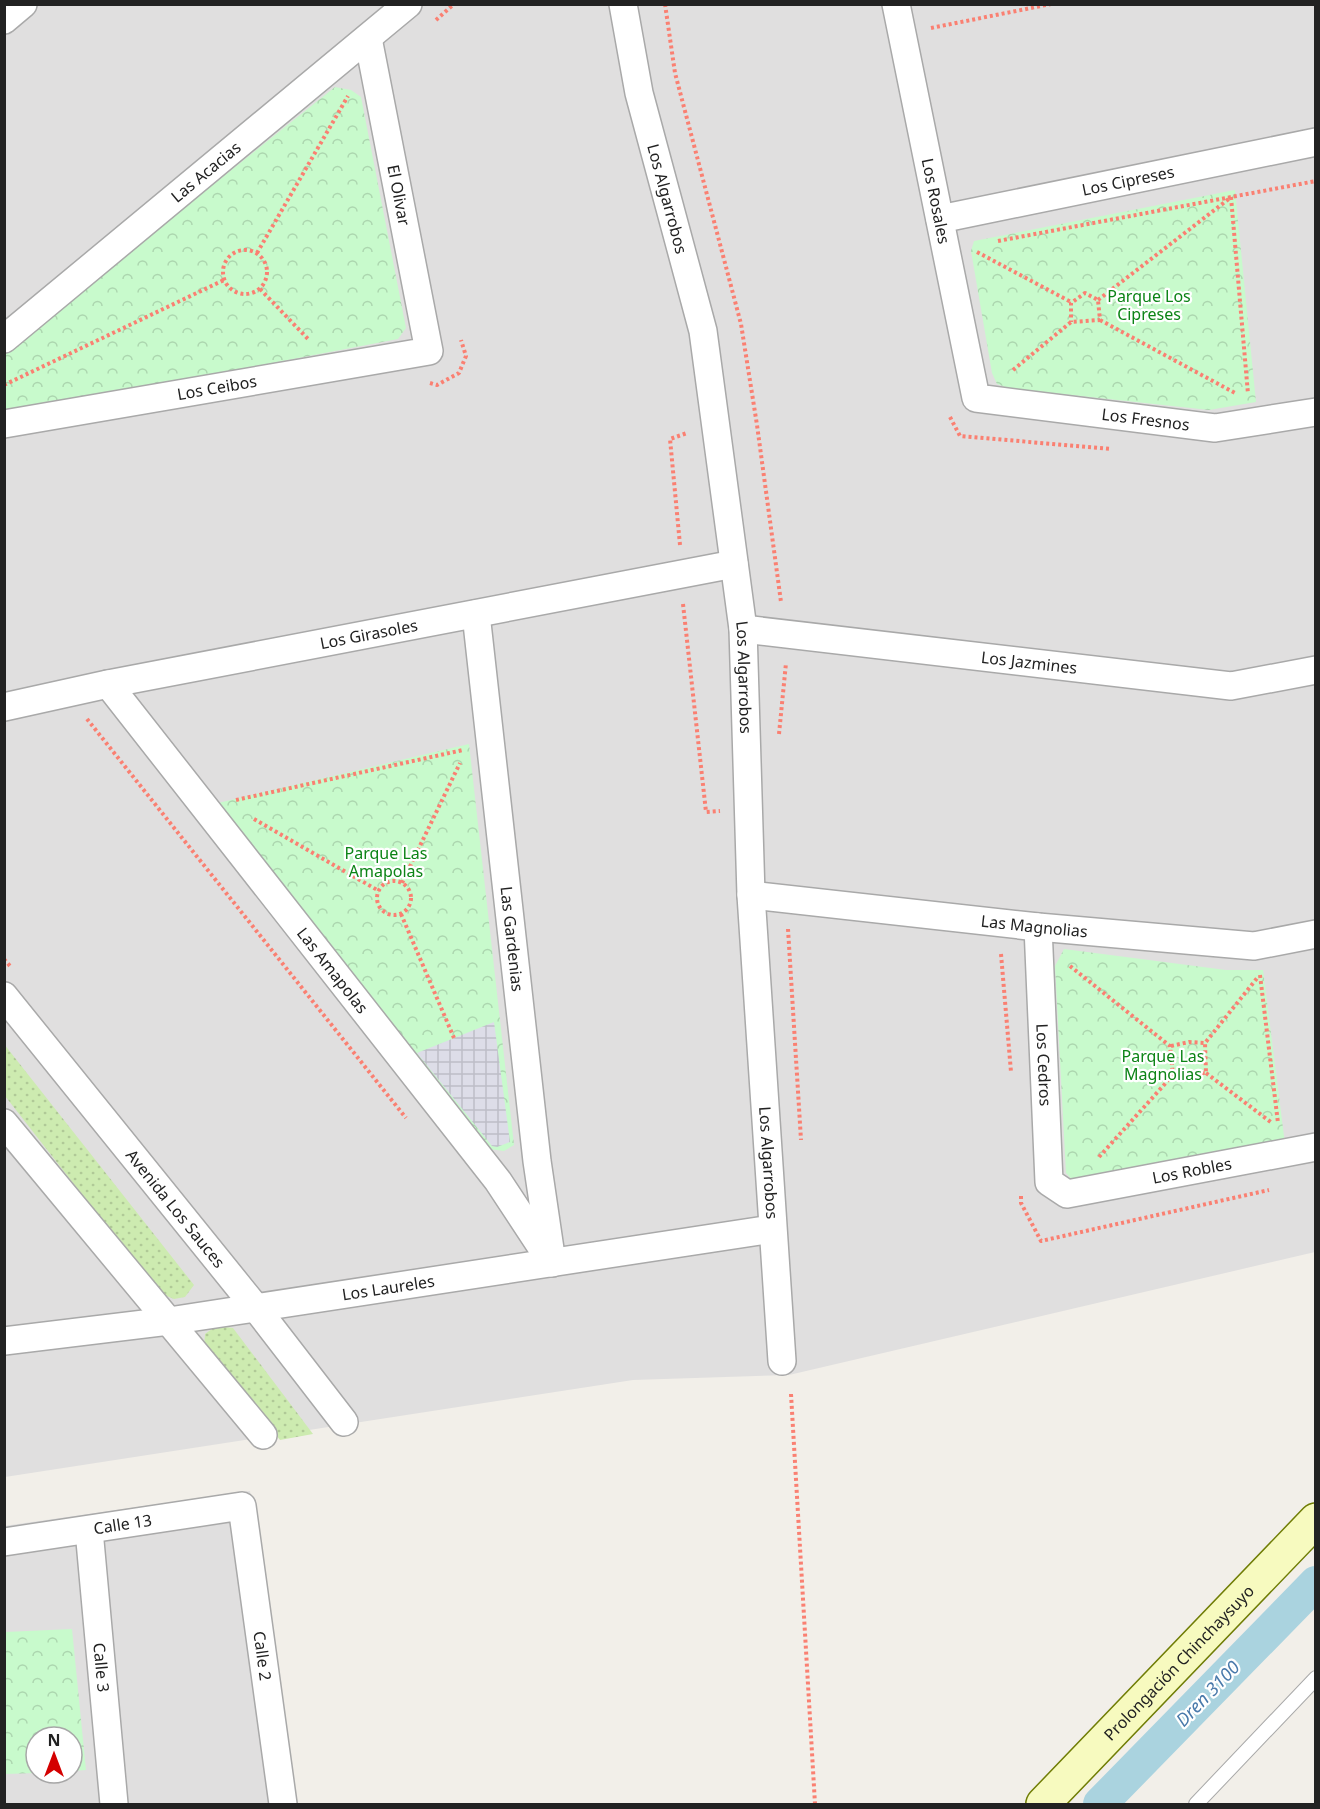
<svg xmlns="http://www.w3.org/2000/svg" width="1320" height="1809" viewBox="0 0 1320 1809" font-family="'Noto Sans',sans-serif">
  <defs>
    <pattern id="grass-dots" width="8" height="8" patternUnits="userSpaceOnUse" patternTransform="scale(1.5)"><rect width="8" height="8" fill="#cdebb0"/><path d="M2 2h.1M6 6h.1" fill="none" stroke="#b0c997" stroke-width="1.8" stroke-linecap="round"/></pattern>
    <pattern id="park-crowns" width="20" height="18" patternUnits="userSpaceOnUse" patternTransform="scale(1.5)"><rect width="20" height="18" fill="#c8facc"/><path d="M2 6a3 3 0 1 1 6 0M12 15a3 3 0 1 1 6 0" fill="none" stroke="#acd6af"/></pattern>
    <pattern id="plaza-grid" width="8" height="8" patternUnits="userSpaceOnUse" patternTransform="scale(1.5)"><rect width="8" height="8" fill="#dddde8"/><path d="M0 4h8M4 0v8" fill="none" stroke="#bdbdc7"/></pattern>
  </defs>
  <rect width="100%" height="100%" fill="#f2efe9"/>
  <!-- residential -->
  <g fill="#e0dfdf" fill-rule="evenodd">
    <path d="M 5,5 L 1315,5 L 1315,1252 L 789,1375 L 633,1380 L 5,1477 Z"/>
    <path d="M 250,1491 L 294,1804 L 5,1804 L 4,1526 ZM 36,1737 L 72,1737 L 72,1773 L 36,1773 Z"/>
  </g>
  <!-- grass -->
  <g fill="url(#grass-dots)">
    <path d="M 4,1044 L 194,1285 L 185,1297 L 174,1299 L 159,1293 L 5,1096 Z"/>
    <path d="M 216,1326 L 233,1328 L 313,1434 L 280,1440 L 204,1348 L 205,1334 Z"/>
  </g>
  <!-- park -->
  <g fill="url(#park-crowns)">
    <path d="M 335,87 L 351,90 L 361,97 L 406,328 L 398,339 L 5,414 L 5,351 Z"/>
    <path d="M 1235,190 L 1256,402 L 1209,410 L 1008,388 L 997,384 L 992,373 L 971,251 L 974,241 Z"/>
    <path d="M 469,744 L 514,1145 L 504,1151 L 489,1149 L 218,803 Z"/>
    <path d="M 1064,949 L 1226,970 L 1263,970 L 1285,1144 L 1079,1187 L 1066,1173 L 1055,966 Z"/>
    <path d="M 72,1629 L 86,1770 L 72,1771 L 72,1737 L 36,1737 L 36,1773 L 5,1774 L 5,1632 Z"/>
  </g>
  <!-- plaza -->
  <path fill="url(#plaza-grid)" d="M 494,1022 L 510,1142 L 497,1147 L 492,1146 L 417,1053 Z"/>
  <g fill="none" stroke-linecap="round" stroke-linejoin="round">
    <!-- canal -->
    <path stroke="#aad3df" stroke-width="34" d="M 1100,1804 L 1316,1583"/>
    <defs>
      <path id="lane" d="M 1196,1804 L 1316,1678"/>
      <g id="street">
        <path id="s1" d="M 623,4 L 639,93 L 703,331 L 743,629 L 751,895 L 782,1361"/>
        <path id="s2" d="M 896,4 L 976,398 L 1215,428 L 1316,412"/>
        <path d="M 4,20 L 23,4"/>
        <path id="s3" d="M 940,219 L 1316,142"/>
        <path id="s4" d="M 4,339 L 408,4"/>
        <path id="s5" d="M 4,424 L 429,351 L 368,38"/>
        <path id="s6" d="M 476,614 L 537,1161 L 551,1256"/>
        <path id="s7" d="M 743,629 L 1231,686 L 1316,670"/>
        <path id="s8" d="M 108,684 L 498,1181 L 552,1263"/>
        <path id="s9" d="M 4,707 L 108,684 L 734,564"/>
        <path id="s10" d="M 751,895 L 1038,927 L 1254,946 L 1316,934"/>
        <path id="s11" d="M 1038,927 L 1049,1182 L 1067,1194 L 1316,1147"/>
        <path id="s12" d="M 4,996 L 256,1308 L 344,1422"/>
        <path d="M 4,1123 L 263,1435"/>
        <path id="s13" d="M 4,1341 L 169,1321 L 772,1229"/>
        <path id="s14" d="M 89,1530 L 114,1804"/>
        <path id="s15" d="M 4,1542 L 242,1506 L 283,1804"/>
      </g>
      <g id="secondary">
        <path id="s16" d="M 1043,1804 L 1316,1520"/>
      </g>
    </defs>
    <!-- lane casing -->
    <use href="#lane" stroke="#a9a9a9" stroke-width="16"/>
    <!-- street casing -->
    <use href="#street" stroke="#a9a9a9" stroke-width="30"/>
    <!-- secondary casing -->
    <use href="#secondary" stroke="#707d05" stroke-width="36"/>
    <!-- path -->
    <g stroke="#fa8072" stroke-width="4" stroke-dasharray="3 3" stroke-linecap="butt">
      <path d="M 665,4 L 675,73 L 741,324 L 757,425 L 781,602"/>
      <path d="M 436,20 L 454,4"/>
      <path d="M 931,28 L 1051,4"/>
      <path d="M 1231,197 L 1248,394"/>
      <path d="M 998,241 L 1316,181"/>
      <circle cx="245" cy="272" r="22"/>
      <path d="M 977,252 L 1071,302"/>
      <path d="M 257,253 L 348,96"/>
      <path d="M 260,289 L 309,340"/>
      <path d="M 1098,300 L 1230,198"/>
      <path d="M 1100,320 L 1235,393"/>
      <path d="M 1013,370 L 1071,322 L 1100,320 L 1098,300 L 1085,293 L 1071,303 L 1071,322"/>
      <path d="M 430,383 L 437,385 L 459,373 L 466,356 L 461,340"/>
      <path d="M 4,385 L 224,280"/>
      <path d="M 950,417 L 960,436 L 1111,449"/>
      <path d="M 680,545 L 670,439 L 687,433"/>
      <path d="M 683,604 L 706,812 L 720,811"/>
      <path d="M 87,719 L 406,1118"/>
      <path d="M 779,734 L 786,663"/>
      <path d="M 236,800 L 463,750"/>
      <path d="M 254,819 L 379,891"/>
      <circle cx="394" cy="898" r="17"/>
      <path d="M 402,883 L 460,763"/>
      <path d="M 401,914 L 454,1038"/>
      <path d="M 788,929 L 801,1140"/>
      <path d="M 1001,954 L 1011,1072"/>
      <path d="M 4,959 L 10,966"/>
      <path d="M 1070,966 L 1170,1046 L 1173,1075 L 1206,1073 L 1205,1043 L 1258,977"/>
      <path d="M 1260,975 L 1278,1123"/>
      <path d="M 1171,1046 L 1189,1042 L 1205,1043"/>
      <path d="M 1206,1073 L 1272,1123"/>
      <path d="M 1099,1157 L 1173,1075"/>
      <path d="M 1021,1196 L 1021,1203 L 1041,1241 L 1269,1190"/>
      <path d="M 791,1394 L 815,1804"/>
    </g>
    <!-- lane -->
    <use href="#lane" stroke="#fff" stroke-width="14"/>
    <!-- street -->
    <use href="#street" stroke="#fff" stroke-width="27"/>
    <!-- secondary -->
    <use href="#secondary" stroke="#f7fabf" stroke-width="33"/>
  </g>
  <g text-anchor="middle" stroke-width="4.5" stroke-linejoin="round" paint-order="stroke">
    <!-- street labels -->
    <g font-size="16" fill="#222" stroke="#fff">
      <text dy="6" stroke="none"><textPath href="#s4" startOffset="262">Las Acacias</textPath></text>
      <text dy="6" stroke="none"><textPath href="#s3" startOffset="192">Los Cipreses</textPath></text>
      <text transform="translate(399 195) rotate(79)" y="6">El Olivar</text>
      <text dy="6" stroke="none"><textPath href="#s1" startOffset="200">Los Algarrobos</textPath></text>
      <text dy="6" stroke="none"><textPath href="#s2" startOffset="201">Los Rosales</textPath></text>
      <text dy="6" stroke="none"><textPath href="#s5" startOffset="216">Los Ceibos</textPath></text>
      <text dy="6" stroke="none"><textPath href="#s2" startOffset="573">Los Fresnos</textPath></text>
      <text dy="6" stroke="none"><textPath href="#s9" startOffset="372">Los Girasoles</textPath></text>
      <text dy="6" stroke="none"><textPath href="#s7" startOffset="288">Los Jazmines</textPath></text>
      <text dy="6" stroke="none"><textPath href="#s1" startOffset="686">Los Algarrobos</textPath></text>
      <text dy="6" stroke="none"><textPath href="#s10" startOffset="285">Las Magnolias</textPath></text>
      <text dy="6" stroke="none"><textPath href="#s6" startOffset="327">Las Gardenias</textPath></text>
      <text dy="6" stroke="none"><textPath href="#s8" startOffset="364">Las Amapolas</textPath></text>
      <text dy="6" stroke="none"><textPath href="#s11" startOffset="138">Los Cedros</textPath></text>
      <text dy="6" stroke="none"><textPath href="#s1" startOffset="1172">Los Algarrobos</textPath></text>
      <text dy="6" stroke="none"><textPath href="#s11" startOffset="404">Los Robles</textPath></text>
      <text dy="6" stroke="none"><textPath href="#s12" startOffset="273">Avenida Los Sauces</textPath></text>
      <text dy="6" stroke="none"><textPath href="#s13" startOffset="388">Los Laureles</textPath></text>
      <text dy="6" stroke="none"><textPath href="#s15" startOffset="120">Calle 13</textPath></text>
      <text dy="6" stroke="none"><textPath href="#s15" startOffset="392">Calle 2</textPath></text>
      <text dy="6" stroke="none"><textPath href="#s16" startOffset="196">Prolongación Chinchaysuyo</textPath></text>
      <text dy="6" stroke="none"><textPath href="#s14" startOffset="138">Calle 3</textPath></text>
    </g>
    <!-- park labels -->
    <g font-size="16" fill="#0c8416" stroke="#fff">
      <text x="1149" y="302">Parque Los<tspan x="1149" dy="18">Cipreses</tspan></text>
      <text x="386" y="859">Parque Las<tspan x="386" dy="18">Amapolas</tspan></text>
      <text x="1163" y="1062">Parque Las<tspan x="1163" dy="18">Magnolias</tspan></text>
    </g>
    <!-- water labels -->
    <g font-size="18" font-style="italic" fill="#4a7aab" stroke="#fff">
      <text transform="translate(1208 1694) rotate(-46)" y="6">Dren 3100</text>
    </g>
  </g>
  <!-- border -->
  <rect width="1320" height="1809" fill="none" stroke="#222222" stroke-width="12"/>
  <!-- north arrow -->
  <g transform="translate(54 1755)"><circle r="28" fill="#ffffff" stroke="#a7a7a7" stroke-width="1.5"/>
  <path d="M0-4.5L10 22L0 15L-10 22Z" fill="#d40000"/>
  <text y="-9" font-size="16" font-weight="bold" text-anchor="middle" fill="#222222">N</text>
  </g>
</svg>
